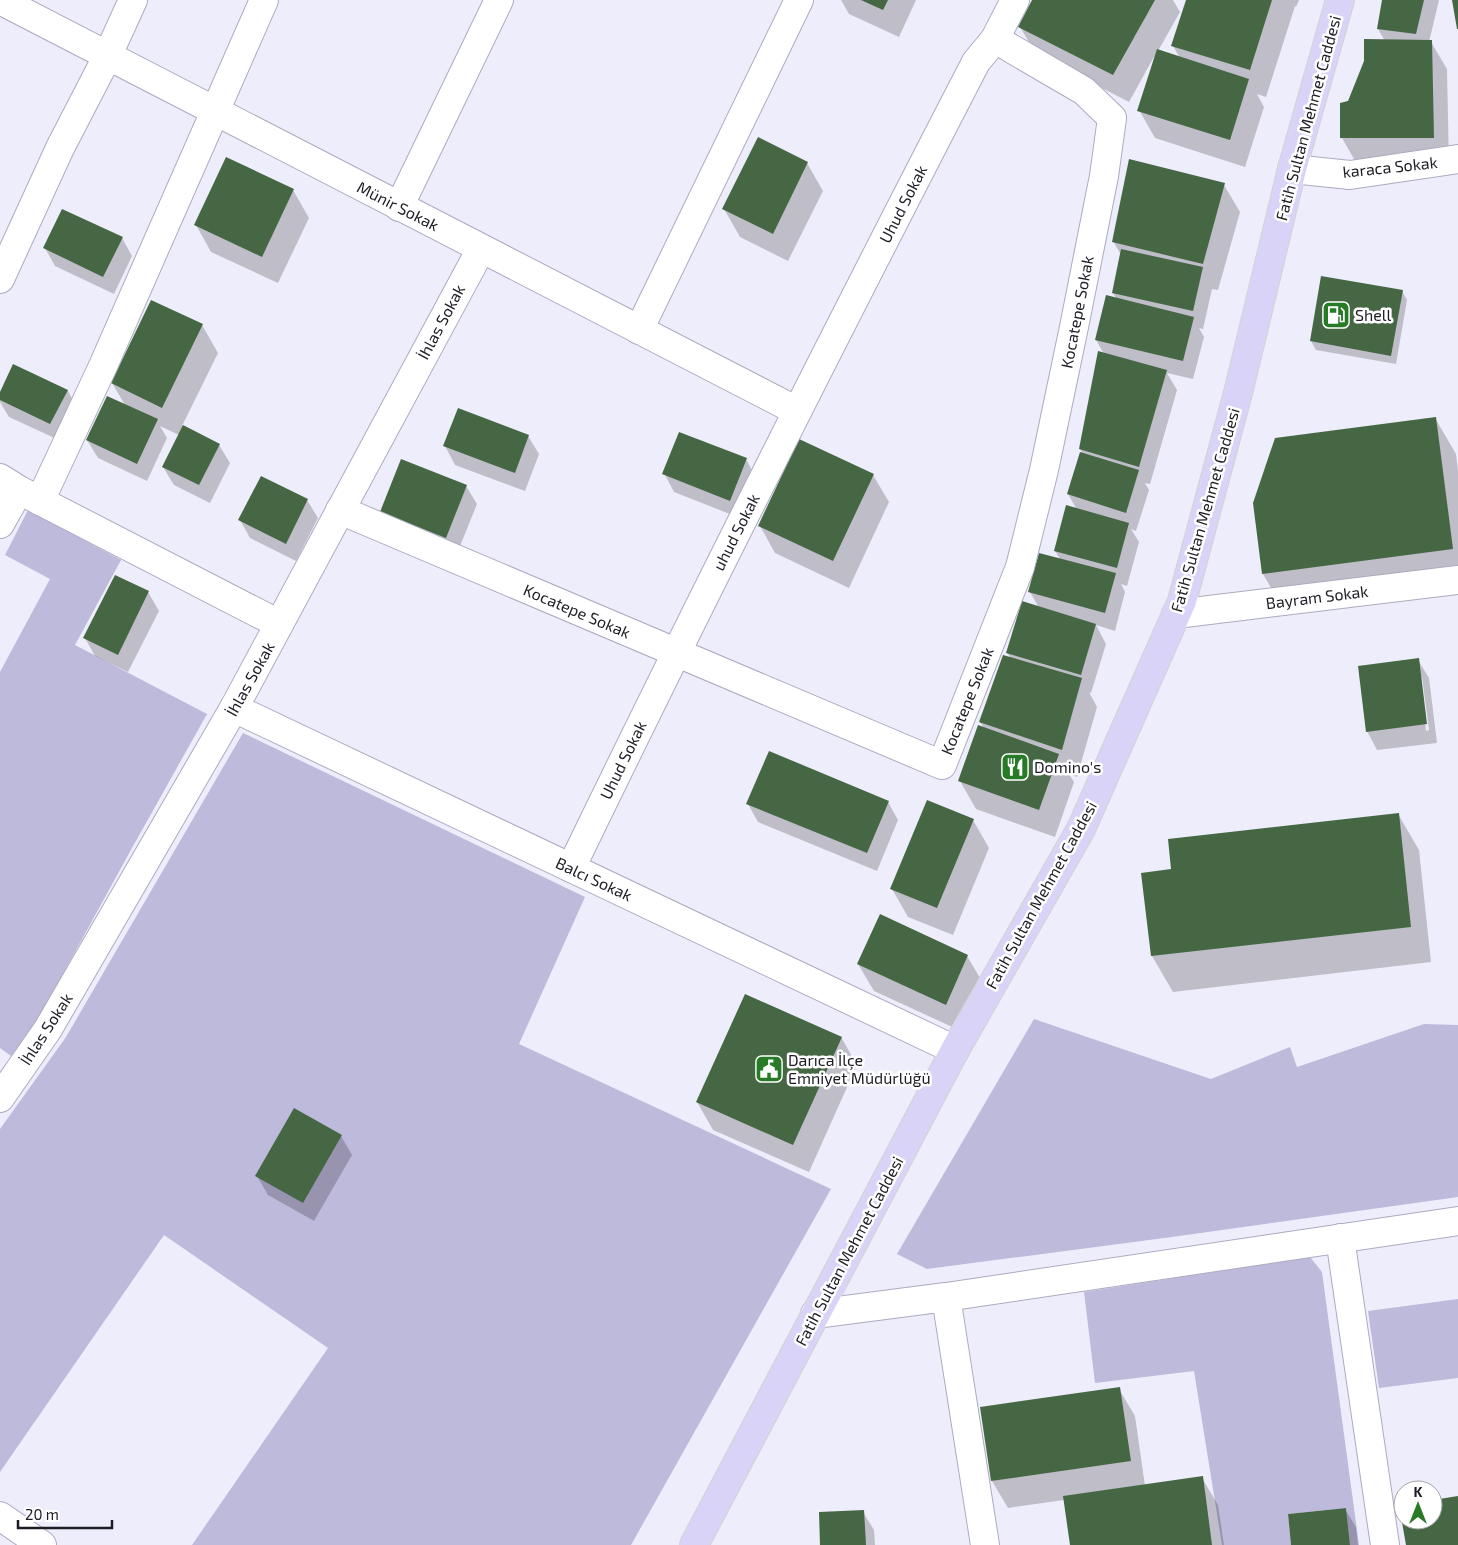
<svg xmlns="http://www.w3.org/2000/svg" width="1458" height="1545" viewBox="0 0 1458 1545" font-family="'Exo 2',sans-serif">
  <rect width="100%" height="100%" fill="#eeedfb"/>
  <!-- green -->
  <g fill="#bebadb">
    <path d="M 28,510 L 121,560 L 75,645 L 207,714 L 132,848 L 36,1023 L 11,1056 L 0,1048 L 0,672 L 50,579 L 5,555 Z"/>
    <path d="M 243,733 L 585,897 L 519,1044 L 831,1189 L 631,1545 L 192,1545 L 328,1348 L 164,1235 L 0,1472 L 0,1129 L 66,1037 Z"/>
    <path d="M 1034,1019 L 1211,1079 L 1290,1047 L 1297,1067 L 1424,1024 L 1458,1025 L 1458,1197 L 1172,1237 L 927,1269 L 897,1254 Z"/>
    <path d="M 1310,1257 L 1322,1272 L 1359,1545 L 1350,1545 L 1346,1508 L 1288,1514 L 1291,1545 L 1222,1545 L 1194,1371 L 1095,1383 L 1084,1292 Z"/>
    <path d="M 1458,1299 L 1458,1378 L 1379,1388 L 1368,1311 Z"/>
  </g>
  <!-- shadow -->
  <g fill="#0003" fill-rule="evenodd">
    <path d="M 841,0 L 916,0 L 899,37 L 849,14 Z"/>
    <path d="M 1034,0 L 1173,0 L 1180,12 L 1158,51 L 1180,58 L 1173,46 L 1187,0 L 1299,0 L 1296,7 L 1295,6 L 1266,97 L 1257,94 L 1264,107 L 1245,167 L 1155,138 L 1139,110 L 1155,55 L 1129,102 L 1036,54 L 1020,27 Z"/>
    <path d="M 1383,0 L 1439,0 L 1429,42 L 1431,42 L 1447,69 L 1449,166 L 1358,166 L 1342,138 L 1341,104 L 1349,102 L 1385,41 L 1378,29 Z"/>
    <path d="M 759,139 L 807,163 L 823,191 L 788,261 L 740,237 L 724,209 Z"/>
    <path d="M 1224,185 L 1240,212 L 1218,290 L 1212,289 L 1203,329 L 1199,328 L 1204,337 L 1193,379 L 1167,373 L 1177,390 L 1150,484 L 1145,483 L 1149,490 L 1136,531 L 1131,529 L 1139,542 L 1127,586 L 1121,584 L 1125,592 L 1115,631 L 1096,625 L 1106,644 L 1091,693 L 1089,692 L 1097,707 L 1077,777 L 1069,774 L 1074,782 L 1055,837 L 976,809 L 960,781 L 984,728 L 980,722 L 1011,659 L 1007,652 L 1039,608 L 1030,592 L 1060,559 L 1055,551 L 1077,510 L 1068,494 L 1082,452 L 1080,449 L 1104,354 L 1096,340 L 1117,300 L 1113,293 L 1121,255 L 1113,241 Z"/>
    <path d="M 293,190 L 309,218 L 278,283 L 211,252 L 196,225 Z"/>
    <path d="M 122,238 L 132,256 L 114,294 L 55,266 L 45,248 Z"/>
    <path d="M 1402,291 L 1407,300 L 1396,364 L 1316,350 L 1311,341 Z"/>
    <path d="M 202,325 L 218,353 L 182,426 L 219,445 L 230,463 L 210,503 L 174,485 L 163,467 L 179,435 L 160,426 L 167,438 L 147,481 L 98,458 L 87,440 L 125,405 L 112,383 Z"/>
    <path d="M 13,365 L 68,391 L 78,410 L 61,441 L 9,417 L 0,402 L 0,395 Z"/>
    <path d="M 1435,418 L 1456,454 L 1458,471 L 1458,587 L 1284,610 L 1263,574 Z"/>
    <path d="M 528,436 L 539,454 L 525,491 L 455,465 L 445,446 Z"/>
    <path d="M 746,459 L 756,478 L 740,518 L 674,492 L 664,473 Z"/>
    <path d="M 873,475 L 889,502 L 849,588 L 775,553 L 760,526 Z"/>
    <path d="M 466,486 L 477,504 L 456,556 L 392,531 L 381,512 Z"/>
    <path d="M 307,500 L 318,518 L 296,561 L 250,538 L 240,520 Z"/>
    <path d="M 148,592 L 159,611 L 128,672 L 95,656 L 85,638 Z"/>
    <path d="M 1418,660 L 1429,678 L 1437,743 L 1377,750 L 1367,731 ZM 1420,677 L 1422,677 L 1429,730 L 1426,731 Z"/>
    <path d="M 888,802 L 898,820 L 877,871 L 758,822 L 748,804 Z"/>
    <path d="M 1398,814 L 1419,850 L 1431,962 L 1173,992 L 1152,956 L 1142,874 L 1173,870 Z"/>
    <path d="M 973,820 L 989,848 L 953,935 L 908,917 L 892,889 Z"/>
    <path d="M 967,956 L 983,983 L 961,1031 L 874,991 L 858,964 Z"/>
    <path d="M 841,1037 L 857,1065 L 809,1172 L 713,1130 L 697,1102 Z"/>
    <path d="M 341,1136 L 352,1155 L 314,1221 L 268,1195 L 257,1176 Z"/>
    <path d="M 1119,1389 L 1135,1416 L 1145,1486 L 1202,1478 L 1218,1505 L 1224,1545 L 1071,1545 L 1064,1500 L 1008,1508 L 992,1481 Z"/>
    <path d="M 1345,1509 L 1356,1527 L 1358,1545 L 1292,1545 Z"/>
    <path d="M 863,1512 L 874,1530 L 875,1545 L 821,1545 Z"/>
  </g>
  <!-- building -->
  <g fill="#466744">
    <path d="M 861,0 L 888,0 L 883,10 Z"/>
    <path d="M 1032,0 L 1155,0 L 1113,75 L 1018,27 Z"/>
    <path d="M 1186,0 L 1272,0 L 1250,70 L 1171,46 Z"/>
    <path d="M 1382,0 L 1424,0 L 1416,34 L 1377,29 Z"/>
    <path d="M 1452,0 L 1458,0 L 1458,29 L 1457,29 Z"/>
    <path d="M 1364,39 L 1432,40 L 1434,138 L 1340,138 L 1340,103 L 1348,101 L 1364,61 Z"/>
    <path d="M 1157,49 L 1249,79 L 1230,140 L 1137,111 Z"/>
    <path d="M 758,137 L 808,162 L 773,234 L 722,209 Z"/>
    <path d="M 226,157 L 294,189 L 262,257 L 194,225 Z"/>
    <path d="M 1129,159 L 1225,183 L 1203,264 L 1112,242 Z"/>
    <path d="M 62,209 L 123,237 L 103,277 L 43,248 Z"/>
    <path d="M 1121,249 L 1203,267 L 1193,311 L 1112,293 Z"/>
    <path d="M 1321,276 L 1403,290 L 1391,356 L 1310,341 Z"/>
    <path d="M 1106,295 L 1194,317 L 1183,361 L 1095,340 Z"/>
    <path d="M 151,300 L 203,324 L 162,408 L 111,383 Z"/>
    <path d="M 1098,351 L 1167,370 L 1139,467 L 1079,449 Z"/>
    <path d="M 13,364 L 68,390 L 50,424 L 0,400 L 0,392 Z"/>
    <path d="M 107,396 L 158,419 L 137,464 L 86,440 Z"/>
    <path d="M 458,408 L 529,435 L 515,473 L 443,446 Z"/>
    <path d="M 1436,417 L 1453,549 L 1262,574 L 1253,503 L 1275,438 Z"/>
    <path d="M 183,425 L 220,444 L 199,485 L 162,467 Z"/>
    <path d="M 679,432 L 747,458 L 730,501 L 662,474 Z"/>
    <path d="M 799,439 L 874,474 L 833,561 L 758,526 Z"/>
    <path d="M 1080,452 L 1139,470 L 1126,513 L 1067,494 Z"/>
    <path d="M 401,459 L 467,485 L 446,538 L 380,512 Z"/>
    <path d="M 261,476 L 308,499 L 286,544 L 238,520 Z"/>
    <path d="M 1066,505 L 1129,523 L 1117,568 L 1054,551 Z"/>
    <path d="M 1039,553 L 1116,573 L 1105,613 L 1028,592 Z"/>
    <path d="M 115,575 L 149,591 L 118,655 L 83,638 Z"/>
    <path d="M 1022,601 L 1096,624 L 1081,675 L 1006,653 Z"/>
    <path d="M 1003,655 L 1082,678 L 1062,750 L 979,722 Z"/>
    <path d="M 1419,658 L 1427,724 L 1366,732 L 1358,666 Z"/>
    <path d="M 978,725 L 1059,754 L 1039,810 L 958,781 Z"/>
    <path d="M 769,751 L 889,801 L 867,853 L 746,804 Z"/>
    <path d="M 927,800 L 974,819 L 937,908 L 890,889 Z"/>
    <path d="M 1399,813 L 1411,927 L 1151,956 L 1141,873 L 1171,869 L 1168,839 Z"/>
    <path d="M 880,914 L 968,955 L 946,1005 L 857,964 Z"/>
    <path d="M 745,994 L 842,1037 L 793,1145 L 696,1102 Z"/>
    <path d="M 294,1108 L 342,1135 L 303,1203 L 255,1176 Z"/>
    <path d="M 1120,1387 L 1131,1461 L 991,1481 L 980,1407 Z"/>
    <path d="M 1203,1476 L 1212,1545 L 1070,1545 L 1063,1496 Z"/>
    <path d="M 1458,1496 L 1458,1545 L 1406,1545 L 1399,1505 L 1403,1505 L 1403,1520 L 1433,1520 L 1433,1500 Z"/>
    <path d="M 1346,1508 L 1350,1545 L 1291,1545 L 1288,1514 Z"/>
    <path d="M 864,1510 L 866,1545 L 820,1545 L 819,1512 Z"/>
  </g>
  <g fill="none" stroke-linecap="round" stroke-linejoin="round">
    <defs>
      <g id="street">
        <path d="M 0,0 L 797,411"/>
        <path d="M 1292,169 L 1350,175 L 1458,159"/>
        <path d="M 399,207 L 499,0"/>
        <path d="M 0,279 L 60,148 L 107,57 L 133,0"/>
        <path d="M 639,330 L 799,0"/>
        <path d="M 0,478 L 19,490 L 279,624"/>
        <path d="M 40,501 L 103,366 L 264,0"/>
        <path d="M 340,510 L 942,765 L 1020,567 L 1044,470 L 1074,327 L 1104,176 L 1112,118 L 1084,91 L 995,39"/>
        <path d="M 0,524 L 19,490"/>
        <path d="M 1176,614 L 1458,580"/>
        <path d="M 234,708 L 955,1050"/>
        <path d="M 571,868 C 702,597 838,329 976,62 L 995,39 L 1015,0"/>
        <path d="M 0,1098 L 48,1029 L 234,708 L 481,249"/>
        <path d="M 1340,1238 L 1385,1545"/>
        <path d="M 946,1297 L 1458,1221"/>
        <path d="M 815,1314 L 946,1297 L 985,1545"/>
      </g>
      <path id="secondary" d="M 0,1516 L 42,1545"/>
      <path id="primary" d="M 694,1545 L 955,1050 L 1081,829 L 1182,601 L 1238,393 L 1292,169 L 1340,0"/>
    </defs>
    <!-- street casing -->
    <use href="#street" stroke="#adaac1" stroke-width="30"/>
    <!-- secondary casing -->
    <use href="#secondary" stroke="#adaac1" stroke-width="30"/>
    <!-- primary casing -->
    <use href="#primary" stroke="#d2d2d3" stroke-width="30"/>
    <!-- street -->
    <use href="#street" stroke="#fff" stroke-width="28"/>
    <!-- secondary -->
    <use href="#secondary" stroke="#fff" stroke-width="28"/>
    <!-- primary -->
    <use href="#primary" stroke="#d8d3f7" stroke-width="28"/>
  </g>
  <!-- icons -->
  <defs>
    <symbol id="fuel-square" viewBox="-11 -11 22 22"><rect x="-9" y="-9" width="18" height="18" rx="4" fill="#277a26" stroke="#fff"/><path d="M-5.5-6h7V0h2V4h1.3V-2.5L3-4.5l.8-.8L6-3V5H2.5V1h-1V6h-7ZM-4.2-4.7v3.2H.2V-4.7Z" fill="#fff"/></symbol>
    <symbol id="restaurant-square" viewBox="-11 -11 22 22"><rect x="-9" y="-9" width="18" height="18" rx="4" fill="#277a26" stroke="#fff"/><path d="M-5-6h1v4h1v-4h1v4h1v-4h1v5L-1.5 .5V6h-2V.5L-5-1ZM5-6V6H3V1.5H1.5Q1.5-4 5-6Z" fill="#fff"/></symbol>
    <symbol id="civic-square" viewBox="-11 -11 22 22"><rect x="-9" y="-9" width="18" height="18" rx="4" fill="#277a26" stroke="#fff"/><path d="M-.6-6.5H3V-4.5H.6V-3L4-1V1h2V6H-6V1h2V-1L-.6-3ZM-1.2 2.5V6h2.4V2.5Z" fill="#fff"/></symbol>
  </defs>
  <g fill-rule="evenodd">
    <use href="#fuel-square" x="1320" y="299" width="32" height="32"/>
    <use href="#restaurant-square" x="999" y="751" width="32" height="32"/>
    <use href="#civic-square" x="753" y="1053" width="32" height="32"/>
  </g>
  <g text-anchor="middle" stroke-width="5" stroke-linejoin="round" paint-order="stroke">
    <!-- street labels -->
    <g font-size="16" fill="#1d1c25" stroke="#fff">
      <text transform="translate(1308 118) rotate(-75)" y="6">Fatih Sultan Mehmet Caddesi</text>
      <text transform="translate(1390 167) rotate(-6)" y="6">karaca Sokak</text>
      <text transform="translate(903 204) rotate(-63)" y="6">Uhud Sokak</text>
      <text transform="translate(398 206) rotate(27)" y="6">Münir Sokak</text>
      <text transform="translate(1077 312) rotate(-79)" y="6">Kocatepe Sokak</text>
      <text transform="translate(441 322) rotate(-62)" y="6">İhlas Sokak</text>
      <text transform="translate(1205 510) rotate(-74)" y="6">Fatih Sultan Mehmet Caddesi</text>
      <text transform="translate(736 532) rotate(-63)" y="6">uhud Sokak</text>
      <text transform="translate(1317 597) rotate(-7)" y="6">Bayram Sokak</text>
      <text transform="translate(577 611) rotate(23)" y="6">Kocatepe Sokak</text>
      <text transform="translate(250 679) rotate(-61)" y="6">İhlas Sokak</text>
      <text transform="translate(967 701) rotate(-68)" y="6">Kocatepe Sokak</text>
      <text transform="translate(623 760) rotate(-64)" y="6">Uhud Sokak</text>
      <text transform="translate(594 879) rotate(25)" y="6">Balcı Sokak</text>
      <text transform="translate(1041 895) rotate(-61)" y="6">Fatih Sultan Mehmet Caddesi</text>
      <text transform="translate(46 1029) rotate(-57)" y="6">İhlas Sokak</text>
      <text transform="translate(849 1251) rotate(-62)" y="6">Fatih Sultan Mehmet Caddesi</text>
    </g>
    <!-- poi labels -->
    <g font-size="16" fill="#1d1c25" stroke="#fff" text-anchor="start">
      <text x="1355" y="321">Shell</text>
      <text x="1034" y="773">Domino's</text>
      <text x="788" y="1066">Darıca İlçe<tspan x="788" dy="18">Emniyet Müdürlüğü</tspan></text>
    </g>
  </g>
  <!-- north arrow -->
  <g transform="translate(1418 1505)"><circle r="24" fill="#ffffff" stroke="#a5a4a8"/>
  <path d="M0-4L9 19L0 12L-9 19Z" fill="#277a26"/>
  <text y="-8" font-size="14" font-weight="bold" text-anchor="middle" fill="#1d1c25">K</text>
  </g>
  <!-- scale -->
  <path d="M18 1520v8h94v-8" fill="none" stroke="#1d1c25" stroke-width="2.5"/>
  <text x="25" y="1520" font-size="15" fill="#1d1c25" stroke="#ffffff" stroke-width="4" paint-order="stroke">20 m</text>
</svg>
